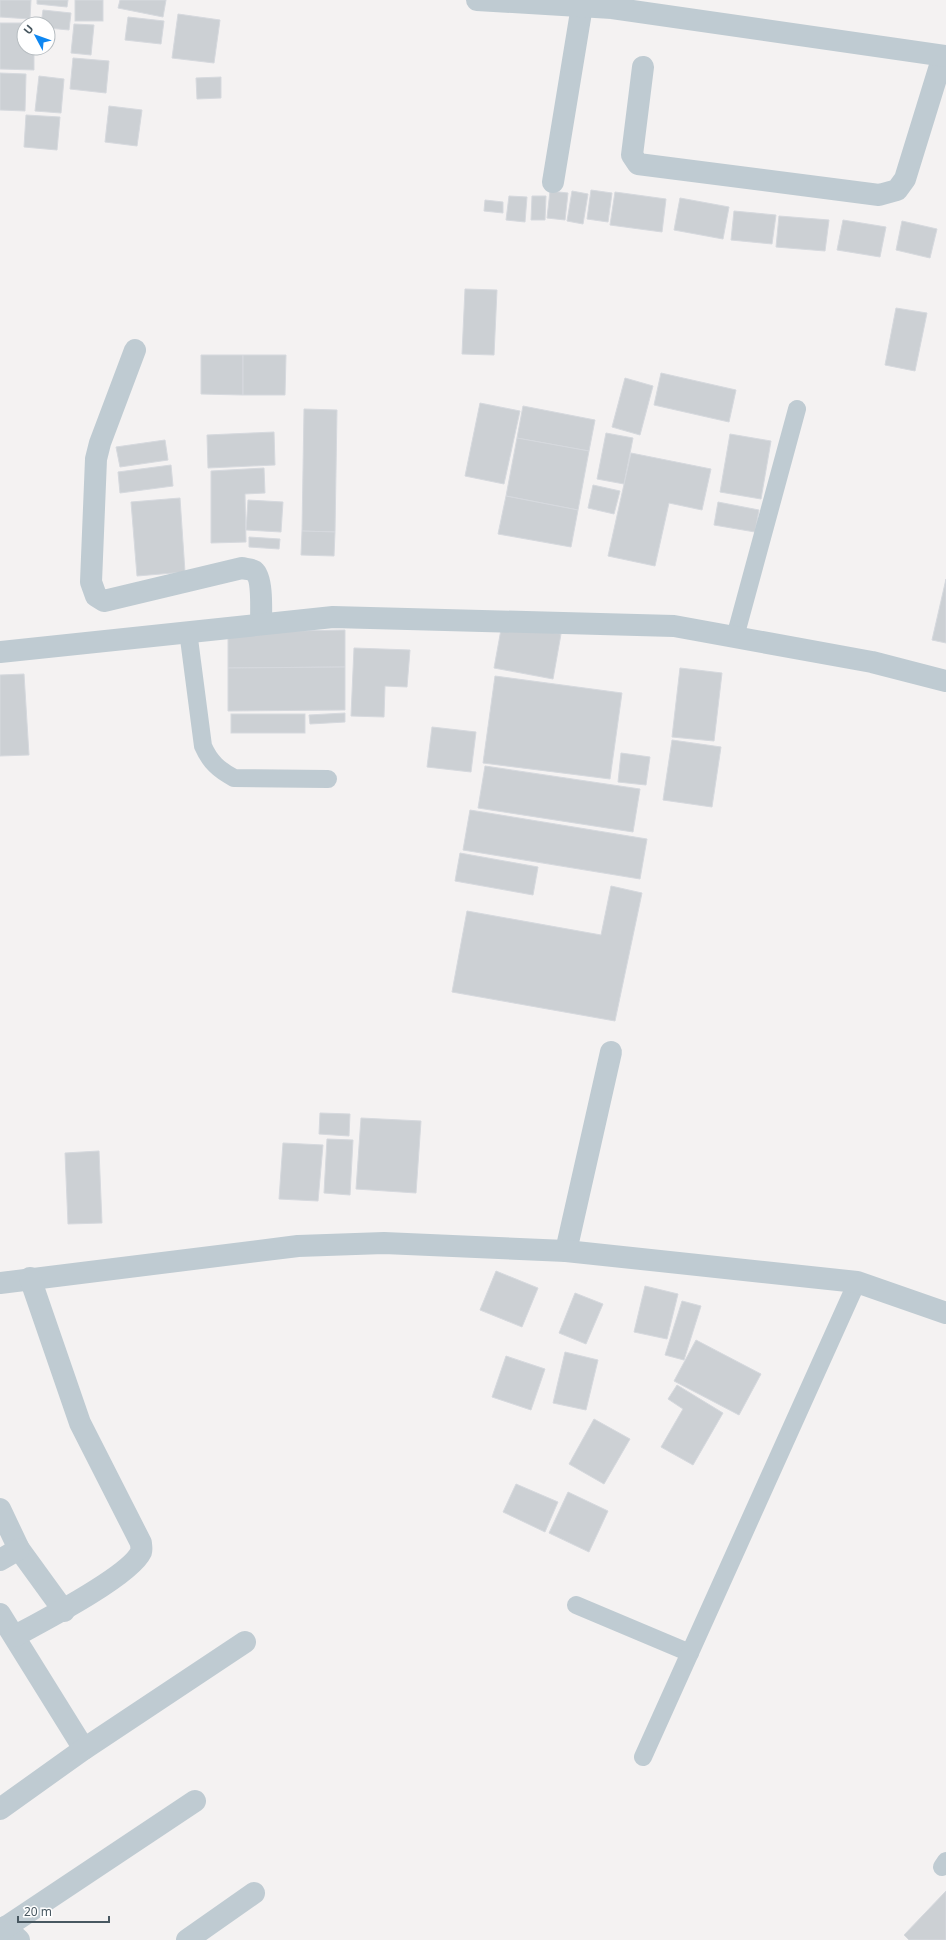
<svg xmlns="http://www.w3.org/2000/svg" width="946" height="1940" viewBox="0 0 946 1940" font-family="'Noto Sans',sans-serif">
  <rect width="100%" height="100%" fill="#f4f2f2"/>
  <!-- building -->
  <g fill="#ccd0d4" stroke="#d6d9de">
    <path d="M 0,0 L 31,0 L 30,19 L 0,17 Z"/>
    <path d="M 37,0 L 68,0 L 67,7 L 37,4 Z"/>
    <rect x="75" y="0" width="28" height="21"/>
    <path d="M 120,0 L 166,0 L 163,17 L 118,8 Z"/>
    <path d="M 43,10 L 71,13 L 69,30 L 48,28 L 48,24 L 41,24 Z"/>
    <path d="M 178,14 L 220,20 L 214,63 L 172,58 Z"/>
    <path d="M 128,17 L 164,21 L 161,44 L 125,40 Z"/>
    <path d="M 0,23 L 34,23 L 24,24 L 24,48 L 34,48 L 34,70 L 0,69 Z"/>
    <path d="M 74,24 L 94,25 L 91,55 L 71,53 Z"/>
    <path d="M 73,58 L 109,61 L 106,93 L 70,89 Z"/>
    <path d="M 0,73 L 26,74 L 25,111 L 0,110 Z"/>
    <path d="M 39,76 L 64,79 L 61,113 L 35,111 Z"/>
    <path d="M 221,77 L 221,98 L 197,99 L 196,78 Z"/>
    <path d="M 109,106 L 142,110 L 137,146 L 105,142 Z"/>
    <path d="M 26,115 L 60,117 L 57,150 L 24,147 Z"/>
    <path d="M 591,190 L 612,193 L 608,222 L 587,219 Z"/>
    <path d="M 550,191 L 568,193 L 565,220 L 547,218 Z"/>
    <path d="M 572,191 L 588,194 L 583,224 L 567,221 Z"/>
    <path d="M 615,192 L 666,199 L 662,232 L 610,225 Z"/>
    <path d="M 509,196 L 527,197 L 525,222 L 506,220 Z"/>
    <path d="M 532,196 L 546,196 L 545,220 L 531,220 Z"/>
    <path d="M 680,198 L 729,207 L 723,239 L 674,230 Z"/>
    <path d="M 485,200 L 503,202 L 503,213 L 484,211 Z"/>
    <path d="M 734,211 L 776,215 L 772,244 L 731,240 Z"/>
    <path d="M 779,216 L 829,220 L 825,251 L 776,247 Z"/>
    <path d="M 843,220 L 886,227 L 880,257 L 837,250 Z"/>
    <path d="M 902,221 L 937,229 L 930,258 L 896,250 Z"/>
    <path d="M 465,289 L 497,290 L 494,355 L 462,354 Z"/>
    <path d="M 896,308 L 927,313 L 915,371 L 885,365 Z"/>
    <path d="M 201,355 L 243,355 L 243,395 L 201,394 Z"/>
    <path d="M 243,355 L 286,355 L 285,395 L 243,395 Z"/>
    <path d="M 661,373 L 736,390 L 729,422 L 654,405 Z"/>
    <path d="M 625,378 L 653,386 L 640,435 L 612,427 Z"/>
    <path d="M 480,403 L 520,411 L 504,484 L 465,476 Z"/>
    <path d="M 523,406 L 595,420 L 589,451 L 517,438 Z"/>
    <path d="M 304,409 L 337,410 L 335,532 L 302,531 Z"/>
    <path d="M 274,432 L 275,465 L 208,468 L 207,435 Z"/>
    <path d="M 606,433 L 633,438 L 624,484 L 597,479 Z"/>
    <path d="M 730,434 L 771,441 L 761,499 L 720,492 Z"/>
    <path d="M 517,438 L 589,451 L 578,510 L 506,496 Z"/>
    <path d="M 165,440 L 168,460 L 120,467 L 116,447 Z"/>
    <path d="M 631,453 L 711,469 L 702,510 L 669,503 L 655,566 L 608,556 Z"/>
    <path d="M 171,465 L 173,486 L 120,493 L 118,472 Z"/>
    <path d="M 264,468 L 265,493 L 245,494 L 246,542 L 211,543 L 211,471 Z"/>
    <path d="M 593,485 L 620,491 L 614,514 L 588,508 Z"/>
    <path d="M 506,496 L 578,510 L 571,547 L 498,534 Z"/>
    <path d="M 180,498 L 185,572 L 137,576 L 131,502 Z"/>
    <path d="M 248,500 L 283,502 L 281,532 L 246,530 Z"/>
    <path d="M 718,502 L 759,510 L 755,532 L 714,525 Z"/>
    <path d="M 302,531 L 335,532 L 334,556 L 301,555 Z"/>
    <path d="M 249,537 L 280,539 L 279,549 L 249,547 Z"/>
    <path d="M 946,579 L 946,643 L 932,640 Z"/>
    <path d="M 502,624 L 561,634 L 553,679 L 494,668 Z"/>
    <path d="M 345,630 L 345,667 L 228,668 L 228,632 Z"/>
    <path d="M 354,648 L 410,650 L 407,687 L 385,686 L 384,717 L 351,716 Z"/>
    <path d="M 345,667 L 345,710 L 228,711 L 228,668 Z"/>
    <path d="M 680,668 L 722,673 L 714,741 L 672,737 Z"/>
    <path d="M 24,674 L 29,755 L 0,756 L 0,675 Z"/>
    <path d="M 495,676 L 622,693 L 610,779 L 483,763 Z"/>
    <path d="M 345,713 L 345,722 L 310,724 L 309,715 Z"/>
    <rect x="231" y="714" width="74" height="19"/>
    <path d="M 432,727 L 476,732 L 471,772 L 427,767 Z"/>
    <path d="M 672,740 L 721,747 L 712,807 L 663,800 Z"/>
    <path d="M 621,753 L 650,757 L 646,785 L 618,782 Z"/>
    <path d="M 485,766 L 640,789 L 633,832 L 478,808 Z"/>
    <path d="M 470,810 L 647,839 L 640,879 L 463,850 Z"/>
    <path d="M 460,853 L 538,867 L 533,895 L 455,881 Z"/>
    <path d="M 611,886 L 642,893 L 615,1021 L 452,992 L 467,911 L 601,935 Z"/>
    <path d="M 320,1113 L 350,1114 L 349,1136 L 319,1134 Z"/>
    <path d="M 361,1118 L 421,1121 L 416,1193 L 356,1189 Z"/>
    <path d="M 327,1139 L 353,1140 L 350,1195 L 324,1193 Z"/>
    <path d="M 283,1143 L 323,1145 L 318,1201 L 279,1199 Z"/>
    <path d="M 99,1151 L 102,1223 L 68,1224 L 65,1153 Z"/>
    <path d="M 496,1271 L 538,1288 L 522,1327 L 480,1310 Z"/>
    <path d="M 645,1286 L 678,1294 L 667,1339 L 634,1332 Z"/>
    <path d="M 575,1293 L 603,1304 L 586,1344 L 559,1333 Z"/>
    <path d="M 682,1301 L 701,1306 L 684,1360 L 665,1355 Z"/>
    <path d="M 696,1340 L 761,1374 L 739,1415 L 674,1381 Z"/>
    <path d="M 565,1352 L 598,1360 L 586,1410 L 553,1403 Z"/>
    <path d="M 506,1356 L 545,1369 L 531,1410 L 492,1397 Z"/>
    <path d="M 677,1385 L 723,1413 L 693,1465 L 661,1447 L 683,1409 L 668,1399 Z"/>
    <path d="M 594,1419 L 630,1439 L 604,1484 L 569,1464 Z"/>
    <path d="M 516,1484 L 558,1502 L 545,1532 L 503,1512 Z"/>
    <path d="M 568,1492 L 608,1511 L 589,1552 L 549,1533 Z"/>
    <path d="M 946,1891 L 946,1940 L 909,1940 L 904,1935 Z"/>
  </g>
  <g fill="none" stroke-linecap="round" stroke-linejoin="round">
    <!-- service -->
    <g stroke="#bfcbd2" stroke-width="18">
      <path d="M 188,631 L 203,746 C 210,762 219,770 234,778 L 328,779"/>
      <path d="M 735,637 L 797,409"/>
      <path d="M 576,1605 L 690,1653"/>
      <path d="M 643,1757 L 857,1282"/>
      <path d="M 942,1867 L 946,1861"/>
    </g>
    <!-- minor -->
    <g stroke="#bfcbd2" stroke-width="22">
      <path d="M 643,67 L 632,155 L 638,164 L 879,195 L 897,190 L 905,179 L 943,56"/>
      <path d="M 553,182 L 582,6"/>
      <path d="M 135,350 L 100,443 L 96,459 L 91,582 L 96,596 L 104,601 L 242,568 C 246,569 251,569 254,571 C 263,578 261,613 261,624"/>
      <path d="M 0,652 L 333,617 L 674,626 L 872,662 L 946,681"/>
      <path d="M 566,1251 L 611,1052"/>
      <path d="M 0,1283 L 298,1246 L 384,1243 L 566,1251 L 857,1282 L 946,1313"/>
      <path d="M 0,1509 L 19,1549 L 64,1611"/>
      <path d="M 0,1560 L 19,1549"/>
      <path d="M 0,1614 L 84,1749"/>
      <path d="M 15,1636 C 41,1622 130,1576 141,1552 C 142,1549 141,1546 141,1543 L 80,1423 L 30,1278"/>
      <path d="M 0,1809 L 84,1749 L 245,1642"/>
      <path d="M 5,1927 L 19,1940"/>
      <path d="M 0,1931 L 195,1801"/>
      <path d="M 187,1940 L 254,1893"/>
    </g>
    <!-- tertiary -->
    <path stroke="#bfcbd2" stroke-width="22" d="M 477,0 L 612,8 L 946,56"/>
  </g>
  <!-- north arrow -->
  <g transform="translate(36 36) rotate(311)"><circle r="19" fill="#ffffff" stroke="#b6bcc0"/>
  <path d="M0-3L7 15L0 10L-7 15Z" fill="#0e87f2"/>
  <text y="-6" font-size="11" font-weight="bold" text-anchor="middle" fill="#485861">U</text>
  </g>
  <!-- scale -->
  <path d="M18 1916v6h91v-6" fill="none" stroke="#485861" stroke-width="2"/>
  <text x="24" y="1916" font-size="12" fill="#485861" stroke="#ffffff" stroke-width="3" paint-order="stroke">20 m</text>
</svg>
